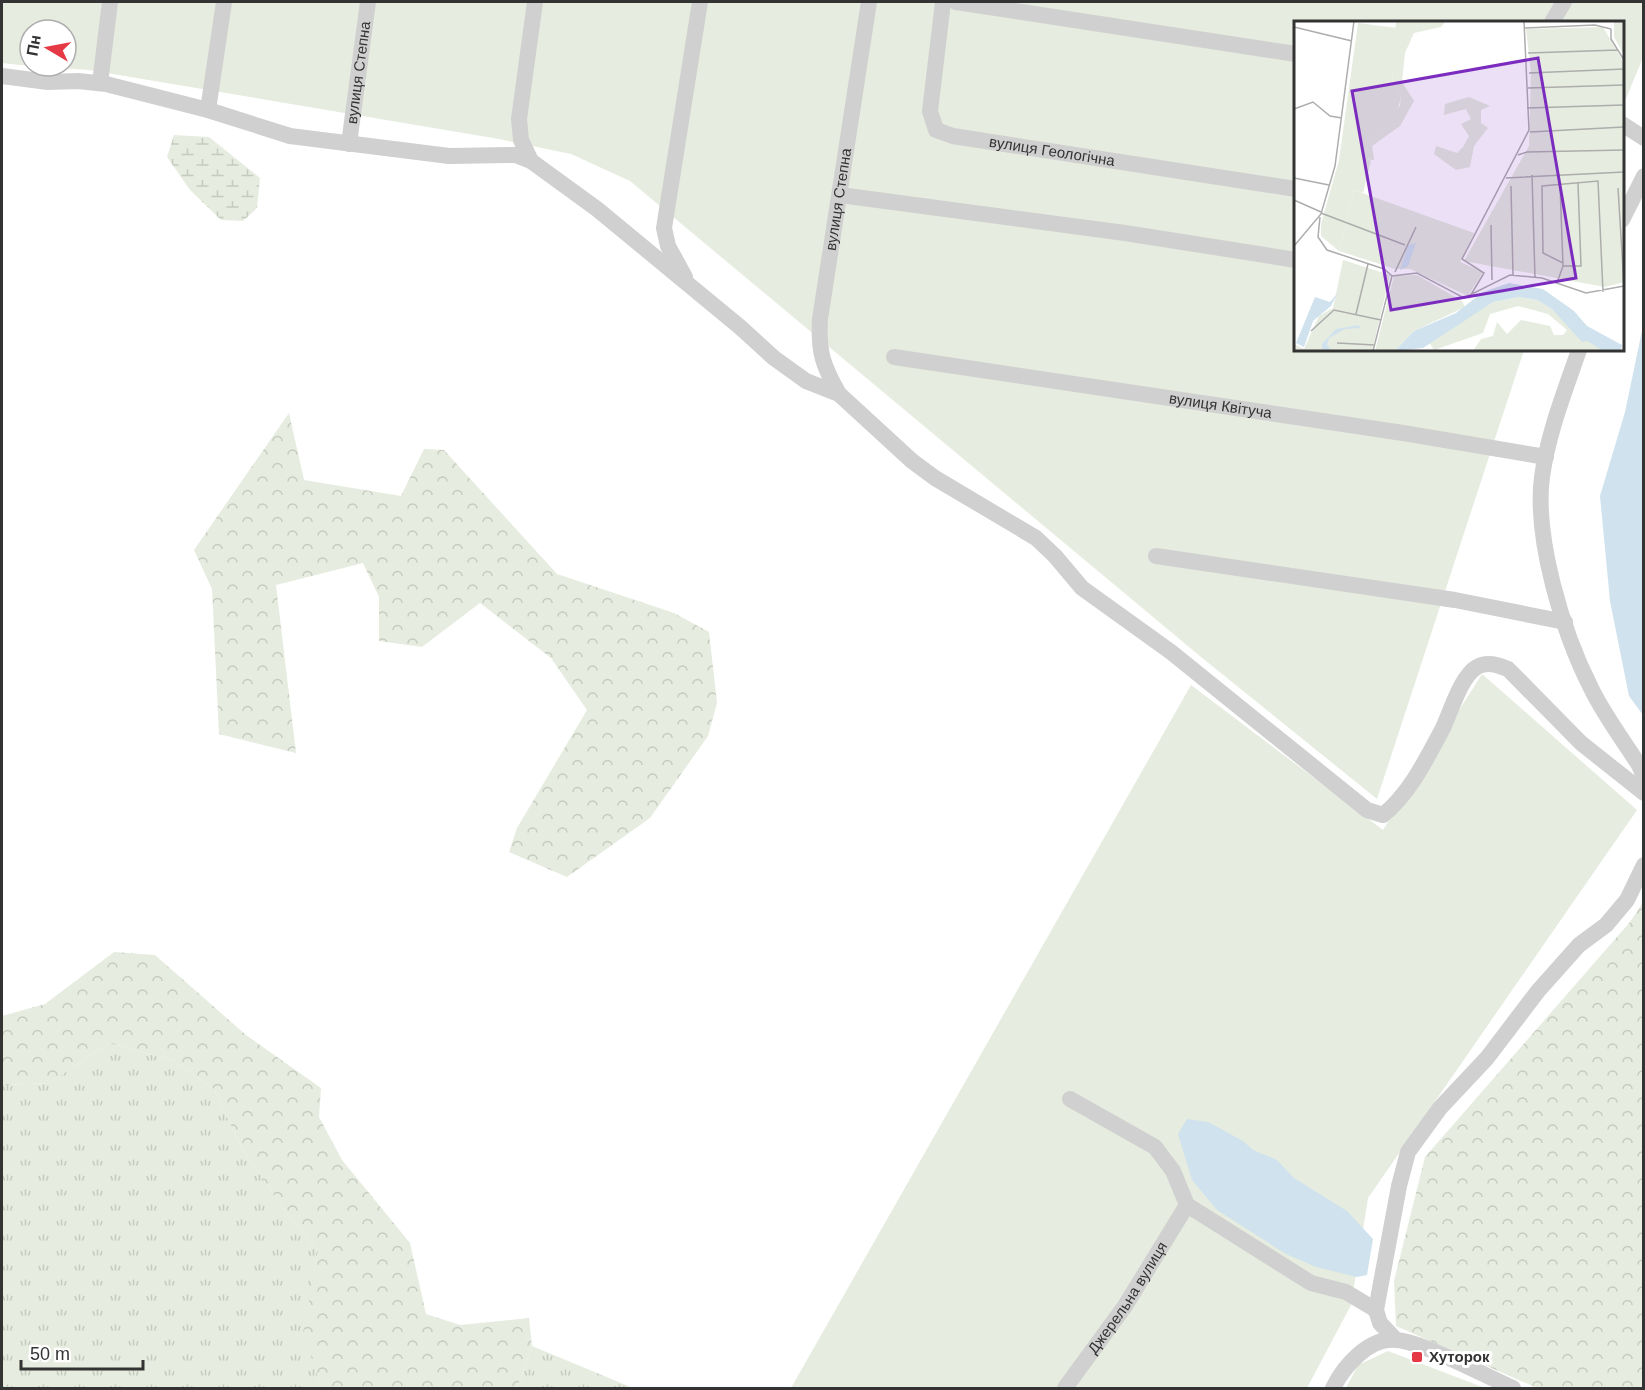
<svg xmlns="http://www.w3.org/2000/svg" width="1645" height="1390" viewBox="0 0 1645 1390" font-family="Arial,sans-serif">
  <defs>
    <pattern id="grass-tufts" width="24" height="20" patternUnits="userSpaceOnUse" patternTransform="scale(1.5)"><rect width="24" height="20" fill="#e6ecdf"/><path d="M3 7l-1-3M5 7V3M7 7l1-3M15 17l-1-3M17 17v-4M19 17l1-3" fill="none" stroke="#c6cbc0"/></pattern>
    <pattern id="forest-crowns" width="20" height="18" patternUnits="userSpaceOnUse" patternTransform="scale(1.5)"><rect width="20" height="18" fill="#e6ecdf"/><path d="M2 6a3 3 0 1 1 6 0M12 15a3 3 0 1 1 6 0" fill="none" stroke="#c6cbc0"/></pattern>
    <pattern id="wetland-marsh" width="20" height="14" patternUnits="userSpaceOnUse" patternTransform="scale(1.5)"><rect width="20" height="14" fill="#e6ecdf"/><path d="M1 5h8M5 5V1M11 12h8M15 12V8" fill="none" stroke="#c6cbc0"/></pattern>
  </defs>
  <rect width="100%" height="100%" fill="#fff"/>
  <!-- grass -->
  <g fill="url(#grass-tufts)">
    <path d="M 109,1043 L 174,1061 L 214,1089 L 241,1147 L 284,1209 L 318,1251 L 304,1333 L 322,1388 L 2,1388 L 2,1085 L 49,1083 Z"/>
    <path d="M 532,1346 L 633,1388 L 517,1388 Z"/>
  </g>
  <!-- forest -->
  <g fill="url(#forest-crowns)">
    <path d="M 289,413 L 304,480 L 401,496 L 424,449 L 444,450 L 557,574 L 674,613 L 709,632 L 717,703 L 708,736 L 650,818 L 567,877 L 509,852 L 517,828 L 587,710 L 551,658 L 480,603 L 422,647 L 379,641 L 379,597 L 363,563 L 276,585 L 296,753 L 219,734 L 212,589 L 194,550 Z"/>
    <path d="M 1643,902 L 1643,1388 L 1537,1388 L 1396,1326 L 1394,1281 L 1425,1157 L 1630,922 Z"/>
    <path d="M 114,952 L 155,955 L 246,1035 L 321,1088 L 319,1117 L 342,1160 L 410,1243 L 426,1314 L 460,1325 L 529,1318 L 532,1346 L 517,1388 L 322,1388 L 303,1333 L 318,1251 L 284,1209 L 241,1147 L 214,1089 L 174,1061 L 109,1043 L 49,1083 L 2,1085 L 2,1016 L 45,1004 Z"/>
  </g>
  <!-- wetland -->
  <path fill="url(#wetland-marsh)" d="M 174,135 L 209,137 L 260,178 L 257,208 L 243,221 L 221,220 L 190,190 L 167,157 Z"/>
  <!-- garden -->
  <g fill="#e6ecdf">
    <path d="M 2,2 L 1643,2 L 1644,55 L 1623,106 L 1622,22 L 1296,22 L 1296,350 L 1524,350 L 1377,799 L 1201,657 L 630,181 L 571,154 L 499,139 L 89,70 L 35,66 L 66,66 L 66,30 L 30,30 L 30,66 L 2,63 Z"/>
    <path d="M 1482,674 L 1637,810 L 1368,1198 L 1351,1305 L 1307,1388 L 791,1388 L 1191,685 L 1383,830 Z"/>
    <path d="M 1388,1351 L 1485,1388 L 1346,1388 L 1358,1365 Z"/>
  </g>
  <!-- water -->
  <g fill="#cfe2ee">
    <path d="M 1643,326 L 1643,715 L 1629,696 L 1610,601 L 1600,496 L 1625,412 Z"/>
    <path d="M 1187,1119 L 1208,1122 L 1243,1141 L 1253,1150 L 1277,1160 L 1294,1178 L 1347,1211 L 1373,1239 L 1367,1275 L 1357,1277 L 1316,1267 L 1286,1254 L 1217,1210 L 1192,1180 L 1178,1134 Z"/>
  </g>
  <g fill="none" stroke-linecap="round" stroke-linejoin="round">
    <!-- minor -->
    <g stroke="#d0d0d0" stroke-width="16">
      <path id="s1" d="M 943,2 L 930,111 L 936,130 L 953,136 L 1296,189"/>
      <path d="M 956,2 L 1296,54"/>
      <path d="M 1552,22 L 1564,2"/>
      <path d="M 2,76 L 48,82 L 78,81 L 106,84 L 208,110 L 290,136 L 449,156 L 516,155 L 531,161 L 597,209 L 740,327 L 774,358 L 806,381 L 839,394 L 912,461 L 935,478 L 1036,538 L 1055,556 L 1082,588 L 1171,652 L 1367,810 L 1383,815 C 1410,793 1427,758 1443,728 C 1451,711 1461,676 1477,667 C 1487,661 1498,665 1508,669 L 1581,743 L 1644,793"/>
      <path d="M 100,83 L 110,2"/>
      <path d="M 208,110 L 224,2"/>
      <path d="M 1622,124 L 1644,138"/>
      <path id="s2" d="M 349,144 L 368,2"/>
      <path d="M 531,161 L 521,140 L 519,119 L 535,2"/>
      <path d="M 840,195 L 1125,233 L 1296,260"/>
      <path d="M 1622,220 L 1644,176"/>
      <path d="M 685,277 L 668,246 L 664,228 L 700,2"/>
      <path d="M 1579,350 C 1565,391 1548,433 1542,477 C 1534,538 1563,633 1591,688 C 1604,715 1623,740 1639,765 L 1644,777"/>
      <path id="s3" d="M 894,357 L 1403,433 L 1546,457"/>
      <path id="s4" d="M 839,394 C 823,366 818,352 820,319 L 869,2"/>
      <path d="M 1156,556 L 1455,600 L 1565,622"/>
      <path d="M 1070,1099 L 1155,1147 L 1173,1171 L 1187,1205 L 1311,1283 L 1346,1292 L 1376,1310"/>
      <path d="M 1395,1339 L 1380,1323 L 1376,1310 L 1399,1186 L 1408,1152 L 1440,1108 L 1487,1058 L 1538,991 L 1579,945 L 1606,925 L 1627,900 L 1644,865"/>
      <path id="s5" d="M 1065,1388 L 1125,1306 L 1187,1205"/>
      <path d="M 1333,1388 C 1344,1366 1369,1337 1396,1340 C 1424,1342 1485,1376 1513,1388"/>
    </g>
  </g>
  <!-- markers -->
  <rect fill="#e63946" stroke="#fff" stroke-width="2" x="1411" y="1351" width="12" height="12" rx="3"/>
  <g text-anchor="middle" stroke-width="6" stroke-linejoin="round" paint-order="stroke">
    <!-- street labels -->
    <g font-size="15" fill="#333" stroke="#fff">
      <text dy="5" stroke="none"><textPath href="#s2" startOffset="72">вулиця Степна</textPath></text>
      <text dy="5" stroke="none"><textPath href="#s1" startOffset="248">вулиця Геологічна</textPath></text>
      <text dy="5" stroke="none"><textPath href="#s4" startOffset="200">вулиця Степна</textPath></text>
      <text dy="5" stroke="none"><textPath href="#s3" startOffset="330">вулиця Квітуча</textPath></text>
      <text dy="5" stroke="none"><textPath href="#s5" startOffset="110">Джерельна вулиця</textPath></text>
    </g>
    <!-- poi labels -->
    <g font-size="15" font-weight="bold" fill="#333" stroke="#fff" text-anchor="start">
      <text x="1429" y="1362">Хуторок</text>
    </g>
  </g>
  <!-- overview -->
  <g transform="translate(1294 21)">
    <rect width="330" height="330" fill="#fff"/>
    <path d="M 64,2 L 103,7 L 98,57 L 107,76 L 103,91 L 84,109 L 73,109 L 65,133 L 77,140 L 69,172 L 60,169 L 45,230 L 27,215 L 27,203 L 45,139 Z" fill="#e6ecdf"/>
    <path d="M 102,0 L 152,0 L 147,6 L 120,12 L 111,32 L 108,61 L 120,80 L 106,105 L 78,125 L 80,139 L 68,138 L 61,127 L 61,115 L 73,109 L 84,109 L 106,85 L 107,76 L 98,57 ZM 320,0 L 330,0 L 330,34 L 320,16 ZM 175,76 L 196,85 L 187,89 L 187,102 L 194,107 L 180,125 L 176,146 L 162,149 L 140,133 L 142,125 L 163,132 L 169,126 L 175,115 L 167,103 L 177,98 L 172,88 L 150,94 L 151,83 ZM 123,254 L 168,280 L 171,286 L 120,310 L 101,330 L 81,330 L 100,255 ZM 225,276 L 243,279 L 258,288 L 293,320 L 312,330 L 179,330 L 187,318 L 199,315 L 203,301 L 213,313 L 227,299 L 256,305 L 260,314 L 269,314 L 273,309 L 254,293 L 224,285 L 196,293 L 189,312 L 140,329 L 135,321 L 199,281 Z" fill="#e6ecdf"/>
    <path d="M 309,6 L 330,42 L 330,261 L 311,266 L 170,240 L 235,125 L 237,51 L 232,8 ZM 60,169 L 180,212 L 166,241 L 189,251 L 174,275 L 116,248 L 101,248 L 45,230 ZM 49,239 L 96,254 L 78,330 L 0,330 L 0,323 L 10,328 L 25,295 L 39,287 Z" fill="#e6ecdf"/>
    <path d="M 122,222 L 114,245 L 106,249 L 114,224 ZM 215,262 L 249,268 L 280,290 L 293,305 L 328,324 L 327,330 L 310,330 L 293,320 L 288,321 L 258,288 L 243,279 L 225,276 L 199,281 L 129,327 L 101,330 L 120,310 L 162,292 L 189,271 ZM 43,273 L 37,285 L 19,300 L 10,326 L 2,322 L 21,276 L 36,281 ZM 65,304 L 66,307 L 51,308 L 35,317 L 33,324 L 38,330 L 28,328 L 28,323 L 42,308 Z" fill="#cfe2ee"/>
    <path fill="none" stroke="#adadad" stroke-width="1.5" d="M 0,6 L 58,20M 231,7 L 301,4 L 317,8M 317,8 L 317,18 L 330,39M 234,32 L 324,29M 235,52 L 330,48M 234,67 L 330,64M 233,87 L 330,84M 0,88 L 19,81 L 36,95 L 48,97M 236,111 L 330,106M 224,134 L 233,131 L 330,129M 238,154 L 241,257M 0,157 L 35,164M 212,157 L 330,151M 217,165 L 219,254M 324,167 L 330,265M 0,179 L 27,191M 27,192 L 111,224M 26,196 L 24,216 L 33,229 L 90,248 L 98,255 L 79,330M 197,204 L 198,259M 0,225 L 27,193 L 41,145 L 60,0M 269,242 L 249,232 L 248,165 L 304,160 L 309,271M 269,245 L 287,245 L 284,162M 101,251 L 122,206M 98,255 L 123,252 L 170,277 L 216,254 L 248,257 L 292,272 L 330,265M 263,262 L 269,245 L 266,163M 175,277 L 190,252 L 168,238 L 235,109 L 230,0M 62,293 L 74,243M 17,310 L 40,289 L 87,299M 43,322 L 81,324"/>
    <path fill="#7b2cbf" fill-opacity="0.15" stroke="#7b2cbf" stroke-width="3" d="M 244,37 L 282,257 L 97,289 L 58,70 Z"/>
    <rect width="330" height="330" fill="none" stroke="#333" stroke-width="3"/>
  </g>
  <!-- border -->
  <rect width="1645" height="1390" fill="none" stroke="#333333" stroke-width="6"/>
  <!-- north arrow -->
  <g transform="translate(48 48) rotate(280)"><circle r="28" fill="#ffffff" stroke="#adadad" stroke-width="1.5"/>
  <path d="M0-4.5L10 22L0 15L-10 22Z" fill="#e63946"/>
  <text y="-9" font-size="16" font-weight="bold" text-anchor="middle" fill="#333333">Пн</text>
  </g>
  <!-- scale -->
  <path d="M21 1360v9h122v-9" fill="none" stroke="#333333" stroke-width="3"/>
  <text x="30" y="1360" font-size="18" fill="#333333" stroke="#ffffff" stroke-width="4.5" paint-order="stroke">50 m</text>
</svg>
